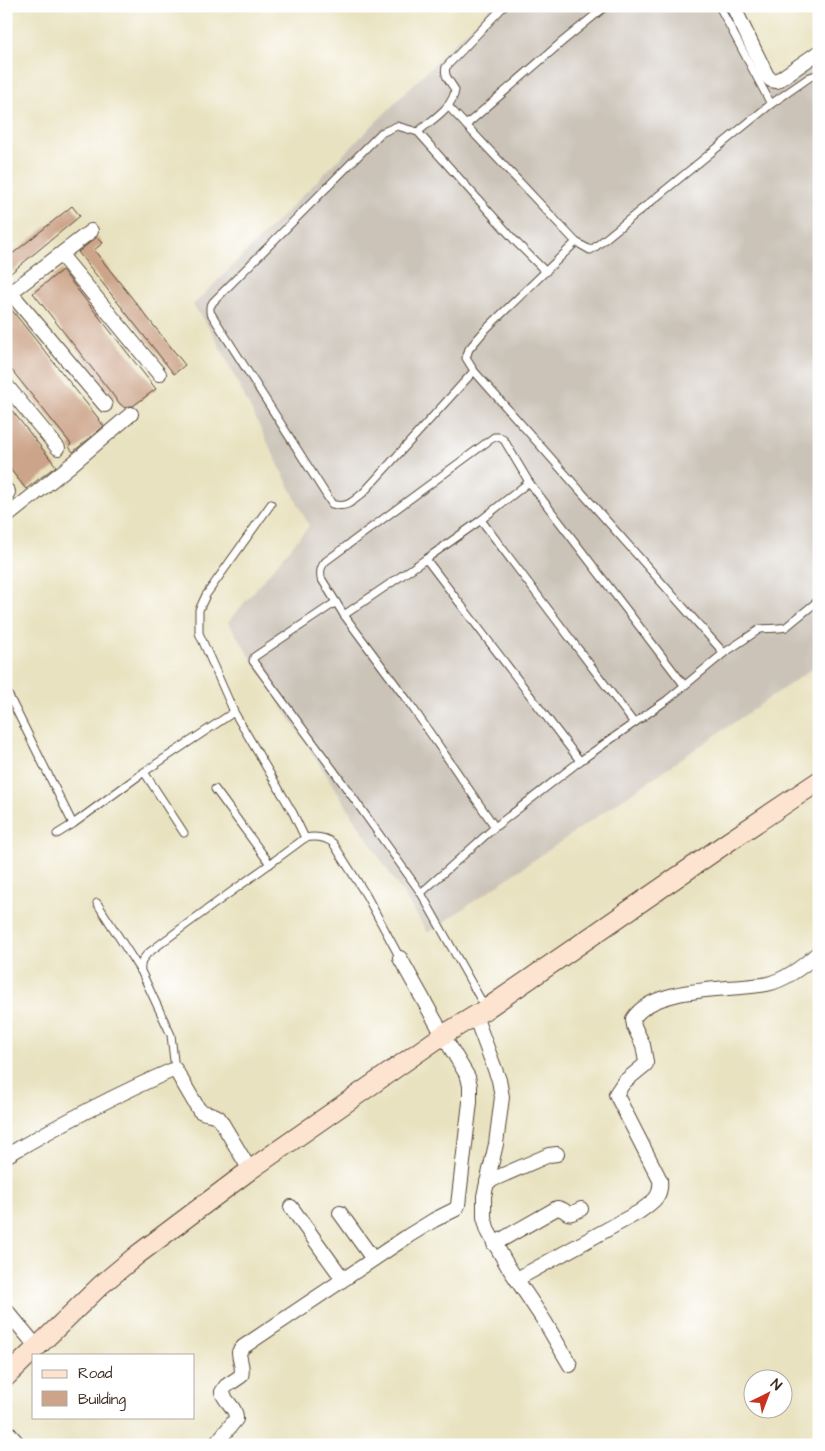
<svg xmlns="http://www.w3.org/2000/svg" width="825" height="1451" viewBox="0 0 825 1451" font-family="'Architects Daughter',sans-serif">
  <rect width="100%" height="100%" fill="#fff"/>
  <filter id="ink" filterUnits="userSpaceOnUse"><feTurbulence type="fractalNoise" baseFrequency=".02" numOctaves="2"/><feDisplacementMap in="SourceGraphic" scale="10" xChannelSelector="R" yChannelSelector="G"/><feConvolveMatrix kernelMatrix="1 2 1 2 8 2 1 2 1" color-interpolation-filters="sRGB"/></filter>
  <filter id="wash" filterUnits="userSpaceOnUse"><feTurbulence type="fractalNoise" baseFrequency=".0096" numOctaves="4" result="noise"/><feDisplacementMap in="SourceGraphic" scale="20" xChannelSelector="R" yChannelSelector="G"/><feGaussianBlur stdDeviation="1.12" result="paint"/><feColorMatrix in="noise" values="0 0 0 0 0 0 0 0 0 0 0 0 0 0 0 0 0 1.4 0 .05"/><feComposite in="paint" operator="in"/></filter>
  <g filter="url(#wash)">
    <rect width="100%" height="100%" fill="#e9e2c0"/>
    <!-- industrial -->
    <path fill="#cbc3b8" d="M 492,6 L 726,6 L 771,82 L 819,48 L 819,664 L 428,933 L 228,622 L 309,526 L 214,335 L 193,305 Z"/>
    <g id="blocks">
      <!-- building -->
      <g fill="#cca489">
        <path d="M 72,206 L 80,216 L 6,277 L 6,259 Z"/>
        <path d="M 97,237 L 103,243 L 94,250 L 185,365 L 174,374 L 78,252 Z"/>
        <path d="M 62,270 L 156,389 L 133,406 L 129,406 L 125,408 L 120,404 L 33,293 Z"/>
        <path d="M 11,309 L 99,419 L 98,419 L 104,426 L 73,452 L 69,447 L 71,444 L 6,363 L 6,313 Z"/>
        <path d="M 6,403 L 56,466 L 26,489 L 6,464 Z"/>
      </g>
    </g>
  </g>
  <g filter="url(#ink)">
    <use href="#blocks" fill-opacity="0" stroke="#554636" stroke-width="1"/>
    <g fill="none" stroke-linecap="round" stroke-linejoin="round">
      <defs>
        <g id="lane">
          <path d="M 719,6 L 771,104"/>
          <path d="M 448,106 L 576,242 L 590,250 L 594,248 L 771,104 L 810,77 L 819,74"/>
          <path d="M 466,125 L 563,41 L 606,6"/>
          <path d="M 418,132 C 431,120 453,108 455,90 C 451,82 443,76 446,67 L 504,6"/>
          <path d="M 546,272 L 517,243 L 418,132 L 397,126 L 381,133 L 213,302 L 210,307 L 210,312 L 332,504 C 347,509 353,501 364,492 L 474,371 L 466,358 L 469,349 L 486,329 L 576,242"/>
          <path d="M 474,371 L 724,653"/>
          <path d="M 271,504 L 206,595 L 199,610 L 199,633 L 234,712 L 293,813 L 305,838"/>
          <path d="M 481,520 L 529,482 L 684,685"/>
          <path d="M 426,559 L 481,520 L 634,723"/>
          <path d="M 336,602 L 254,657 L 253,661 L 334,771 L 421,893 L 486,1009"/>
          <path d="M 344,615 L 426,559 L 580,761"/>
          <path d="M 6,690 L 73,824"/>
          <path d="M 144,772 L 184,833"/>
          <path d="M 215,789 L 270,864"/>
          <path d="M 495,827 L 410,704 L 344,615 L 321,578 C 320,570 321,566 326,561 L 494,437 L 499,437 L 504,440 L 529,482"/>
          <path d="M 57,834 L 73,824 L 144,772 L 234,712"/>
          <path d="M 421,893 L 495,827 L 580,761 L 667,700 L 724,653 L 760,629 C 769,628 777,629 786,627 L 819,600"/>
          <path d="M 97,903 L 140,970"/>
          <path d="M 175,1069 L 171,1035 L 141,971 C 140,963 143,959 147,954 C 199,914 253,877 305,838 C 315,836 325,837 333,843 L 366,895 L 400,958"/>
        </g>
        <g id="street">
          <path d="M 733,6 L 767,76 L 771,80 L 777,81 L 819,52"/>
          <path d="M 61,255 L 159,374"/>
          <path d="M 10,292 L 105,405"/>
          <path d="M 6,296 L 91,231"/>
          <path d="M 6,385 L 58,448"/>
          <path d="M 6,490 L 8,492"/>
          <path d="M 6,517 L 71,465 L 131,414"/>
          <path d="M 475,1016 L 499,1080 L 502,1097 L 496,1144 L 484,1196 L 484,1217 L 488,1231 L 507,1265 L 545,1322 L 570,1365"/>
          <path d="M 6,1156 C 60,1124 117,1094 175,1069 L 199,1110 C 205,1115 213,1112 219,1118 L 250,1170"/>
          <path d="M 487,1182 L 549,1155 L 557,1154"/>
          <path d="M 291,1207 L 343,1279"/>
          <path d="M 340,1213 L 373,1259"/>
          <path d="M 494,1244 L 557,1208 C 571,1210 562,1219 581,1209"/>
          <path d="M 517,1279 L 639,1212 C 652,1202 662,1198 660,1180 L 616,1094 L 624,1082 L 646,1064 L 646,1062 L 643,1045 L 634,1026 L 633,1019 C 654,985 731,991 767,984 C 785,980 805,965 819,952"/>
          <path d="M 6,1310 L 37,1347"/>
          <path d="M 6,1430 L 19,1445"/>
          <path d="M 215,1445 L 236,1419 C 237,1408 225,1402 222,1392 L 226,1386 L 241,1376 C 244,1367 239,1360 239,1352 L 243,1347 L 408,1236 L 434,1220 L 456,1209 L 458,1205 L 470,1102 L 470,1086 L 468,1077 L 443,1035 L 400,958"/>
        </g>
        <path id="secondary" d="M 6,1377 L 101,1285 L 137,1255 L 250,1170 L 443,1035 L 486,1009 L 728,842 L 819,781"/>
      </defs>
      <!-- lane casing -->
      <use href="#lane" stroke="#554636" stroke-width="9"/>
      <!-- street casing -->
      <use href="#street" stroke="#554636" stroke-width="16"/>
      <!-- secondary casing -->
      <use href="#secondary" stroke="#554636" stroke-width="21"/>
      <!-- lane -->
      <use href="#lane" stroke="#fff" stroke-width="7"/>
      <!-- street -->
      <use href="#street" stroke="#fff" stroke-width="14"/>
      <!-- secondary -->
      <use href="#secondary" stroke="#fde4d1" stroke-width="19"/>
    </g>
  </g>
  <!-- margin -->
  <rect width="825" height="1451" fill="none" stroke="#fff" stroke-width="25"/>
  <!-- legend -->
  <rect x="32" y="1354" width="162" height="65" fill="#ffffff" stroke="#b1aaa5"/>
  <rect x="42" y="1370" width="25" height="8" fill="#fde4d1" stroke="#b1aaa5"/>
  <text x="78" y="1378" font-size="15" fill="#3b2a1e">Road</text>
  <rect x="42" y="1391" width="25" height="15" fill="#cca489" stroke="#b1aaa5"/>
  <text x="78" y="1404" font-size="15" fill="#3b2a1e">Building</text>
  <!-- north arrow -->
  <g transform="translate(768 1394) rotate(42)"><circle r="24" fill="#ffffff" stroke="#b1aaa5"/>
  <path d="M0-4L9 19L0 12L-9 19Z" fill="#c8321e"/>
  <text y="-8" font-size="14" font-weight="bold" text-anchor="middle" fill="#3b2a1e">N</text>
  </g>
</svg>
